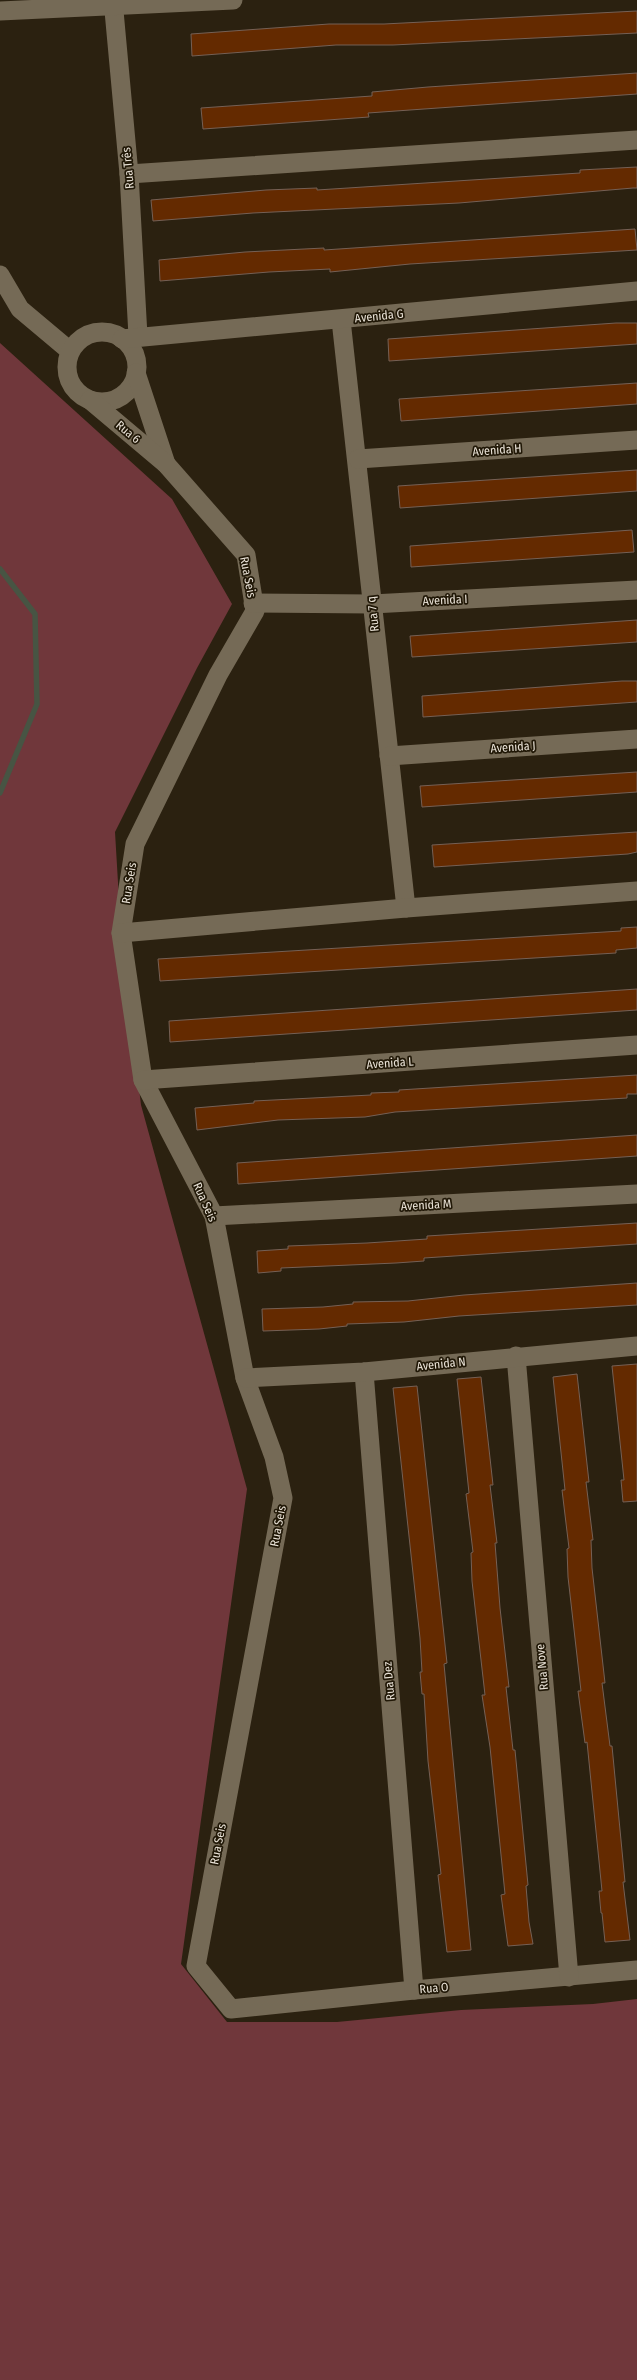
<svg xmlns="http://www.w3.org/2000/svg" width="637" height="2380" viewBox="0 0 637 2380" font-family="'Fira Sans Condensed',sans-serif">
  <rect width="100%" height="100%" fill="#2b2110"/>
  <!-- green -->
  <path fill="#70373b" d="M 0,343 L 172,499 L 232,604 L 197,668 L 115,832 L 121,933 L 141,1105 L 247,1489 L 181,1964 L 227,2022 L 337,2022 L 461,2010 L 593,2004 L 637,1999 L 637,2380 L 0,2380 Z"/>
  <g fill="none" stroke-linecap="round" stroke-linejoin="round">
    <!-- stream -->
    <path stroke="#475443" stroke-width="5.5" d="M 0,569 L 35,614 L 37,704 L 0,793"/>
  </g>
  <!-- building -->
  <g fill="#642a00" stroke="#756055">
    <path d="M 637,11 L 637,33 L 393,45 L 336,45 L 192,56 L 191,34 L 329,24 L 384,24 Z"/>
    <path d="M 637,73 L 637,94 L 424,109 L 368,113 L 369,117 L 203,129 L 201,108 L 372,96 L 372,92 L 428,87 Z"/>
    <path d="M 637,167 L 637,188 L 633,188 L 459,203 L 253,213 L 153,221 L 151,200 L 266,190 L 317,188 L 317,190 L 580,173 L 580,170 Z"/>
    <path d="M 635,229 L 637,250 L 410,264 L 330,272 L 330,269 L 269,272 L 160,281 L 159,260 L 245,252 L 324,248 L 324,250 Z"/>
    <path d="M 616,323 L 637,323 L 637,344 L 389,361 L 388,339 Z"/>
    <path d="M 637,383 L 637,404 L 401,421 L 399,399 Z"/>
    <path d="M 637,470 L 637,491 L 400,508 L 398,486 Z"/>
    <path d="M 632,530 L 634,552 L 411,567 L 410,546 Z"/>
    <path d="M 637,620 L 637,642 L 412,657 L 410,636 Z"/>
    <path d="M 622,681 L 637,681 L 637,702 L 423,717 L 422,696 Z"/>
    <path d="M 637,772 L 637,792 L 422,807 L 420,786 Z"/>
    <path d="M 637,832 L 637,852 L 628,854 L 434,867 L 432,845 Z"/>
    <path d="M 637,927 L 637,948 L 616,950 L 616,953 L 160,981 L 158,959 L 621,931 L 621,928 Z"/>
    <path d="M 637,989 L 637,1010 L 170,1042 L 169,1021 Z"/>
    <path d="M 637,1075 L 637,1094 L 627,1094 L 627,1098 L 395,1112 L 365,1117 L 278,1120 L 197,1130 L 195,1108 L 254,1103 L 254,1101 L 371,1095 L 371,1093 L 399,1092 L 399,1090 Z"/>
    <path d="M 637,1135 L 637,1156 L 238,1184 L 237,1163 Z"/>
    <path d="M 637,1223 L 637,1244 L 424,1258 L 424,1261 L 396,1263 L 281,1268 L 281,1271 L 258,1273 L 257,1251 L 288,1249 L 288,1246 L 367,1243 L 427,1239 L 427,1236 Z"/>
    <path d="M 637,1283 L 637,1305 L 459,1316 L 404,1322 L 347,1324 L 347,1326 L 319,1329 L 263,1331 L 262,1309 L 323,1307 L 353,1304 L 353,1302 L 408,1301 L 464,1295 Z"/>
    <path d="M 637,1364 L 637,1501 L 623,1502 L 621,1480 L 624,1480 L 612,1366 Z"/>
    <path d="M 577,1374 L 589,1482 L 586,1482 L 593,1540 L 591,1540 L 592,1568 L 605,1683 L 602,1683 L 610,1746 L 612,1746 L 625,1882 L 623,1882 L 630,1940 L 605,1942 L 602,1913 L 601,1913 L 599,1891 L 602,1891 L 587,1742 L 585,1743 L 578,1691 L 581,1691 L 568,1577 L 567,1549 L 569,1548 L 562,1490 L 565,1490 L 553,1377 Z"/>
    <path d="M 481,1377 L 493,1485 L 490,1485 L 497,1543 L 495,1543 L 500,1608 L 509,1687 L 506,1687 L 513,1750 L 515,1750 L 528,1885 L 526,1886 L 529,1922 L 533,1944 L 508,1946 L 501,1895 L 505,1894 L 490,1747 L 482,1695 L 485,1695 L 472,1581 L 471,1553 L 473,1552 L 466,1494 L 469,1493 L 457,1379 Z"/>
    <path d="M 417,1386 L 447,1663 L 444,1664 L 471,1950 L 447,1952 L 438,1875 L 441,1874 L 428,1761 L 424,1694 L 422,1694 L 420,1672 L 422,1672 L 420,1638 L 393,1388 Z"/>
  </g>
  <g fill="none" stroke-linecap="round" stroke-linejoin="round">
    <!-- minor -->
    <g stroke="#756a56" stroke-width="19">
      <path d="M 113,0 L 129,174 L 138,336"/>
      <path d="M 0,11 L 233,0"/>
      <path d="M 129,174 L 637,140"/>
      <path d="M 0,275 L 20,309 L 70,351"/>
      <path d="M 341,320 L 406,908"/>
      <circle cx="102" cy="367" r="35"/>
      <path d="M 122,339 L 637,291"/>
      <path d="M 136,373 L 166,464"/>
      <path d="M 90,400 L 166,464 L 246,555 L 255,611 L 218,675 L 135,844 L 121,933 L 143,1080 L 214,1216 L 245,1378 L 274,1457 L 283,1498 L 196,1966 L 231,2009 L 414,1990 L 637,1970"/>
      <path d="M 358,459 L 637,440"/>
      <path d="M 253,603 L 372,604 L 637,590"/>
      <path d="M 389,756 L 637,739"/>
      <path d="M 121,933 L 406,908 L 637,891"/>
      <path d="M 143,1080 L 637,1045"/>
      <path d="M 214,1216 L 637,1194"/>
      <path d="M 516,1356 L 569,1977"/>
      <path d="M 364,1372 L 414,1990"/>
      <path d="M 245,1378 L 364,1372 L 637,1346"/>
    </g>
  </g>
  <g text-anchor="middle" stroke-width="3.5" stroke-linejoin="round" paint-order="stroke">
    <!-- street labels -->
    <g font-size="12" fill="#e9e2d7" stroke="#211807">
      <text transform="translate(128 168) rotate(-95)" y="4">Rua Três</text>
      <text transform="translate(379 316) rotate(-6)" y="4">Avenida G</text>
      <text transform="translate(128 432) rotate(40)" y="4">Rua 6</text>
      <text transform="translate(497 450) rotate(-4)" y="4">Avenida H</text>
      <text transform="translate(248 577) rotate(79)" y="4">Rua Seis</text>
      <text transform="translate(445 600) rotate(-3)" y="4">Avenida I</text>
      <text transform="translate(373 614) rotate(-96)" y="4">Rua 7 q</text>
      <text transform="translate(513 747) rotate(-4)" y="4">Avenida J</text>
      <text transform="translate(129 883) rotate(-81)" y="4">Rua Seis</text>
      <text transform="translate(390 1063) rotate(-4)" y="4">Avenida L</text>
      <text transform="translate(205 1202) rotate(66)" y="4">Rua Seis</text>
      <text transform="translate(426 1205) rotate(-3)" y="4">Avenida M</text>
      <text transform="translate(441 1364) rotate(-6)" y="4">Avenida N</text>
      <text transform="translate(278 1526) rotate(-79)" y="4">Rua Seis</text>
      <text transform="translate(542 1667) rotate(-95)" y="4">Rua Nove</text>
      <text transform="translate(389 1681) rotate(-95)" y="4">Rua Dez</text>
      <text transform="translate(218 1844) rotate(-79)" y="4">Rua Seis</text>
      <text transform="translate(434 1988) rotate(-5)" y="4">Rua O</text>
    </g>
  </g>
</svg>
